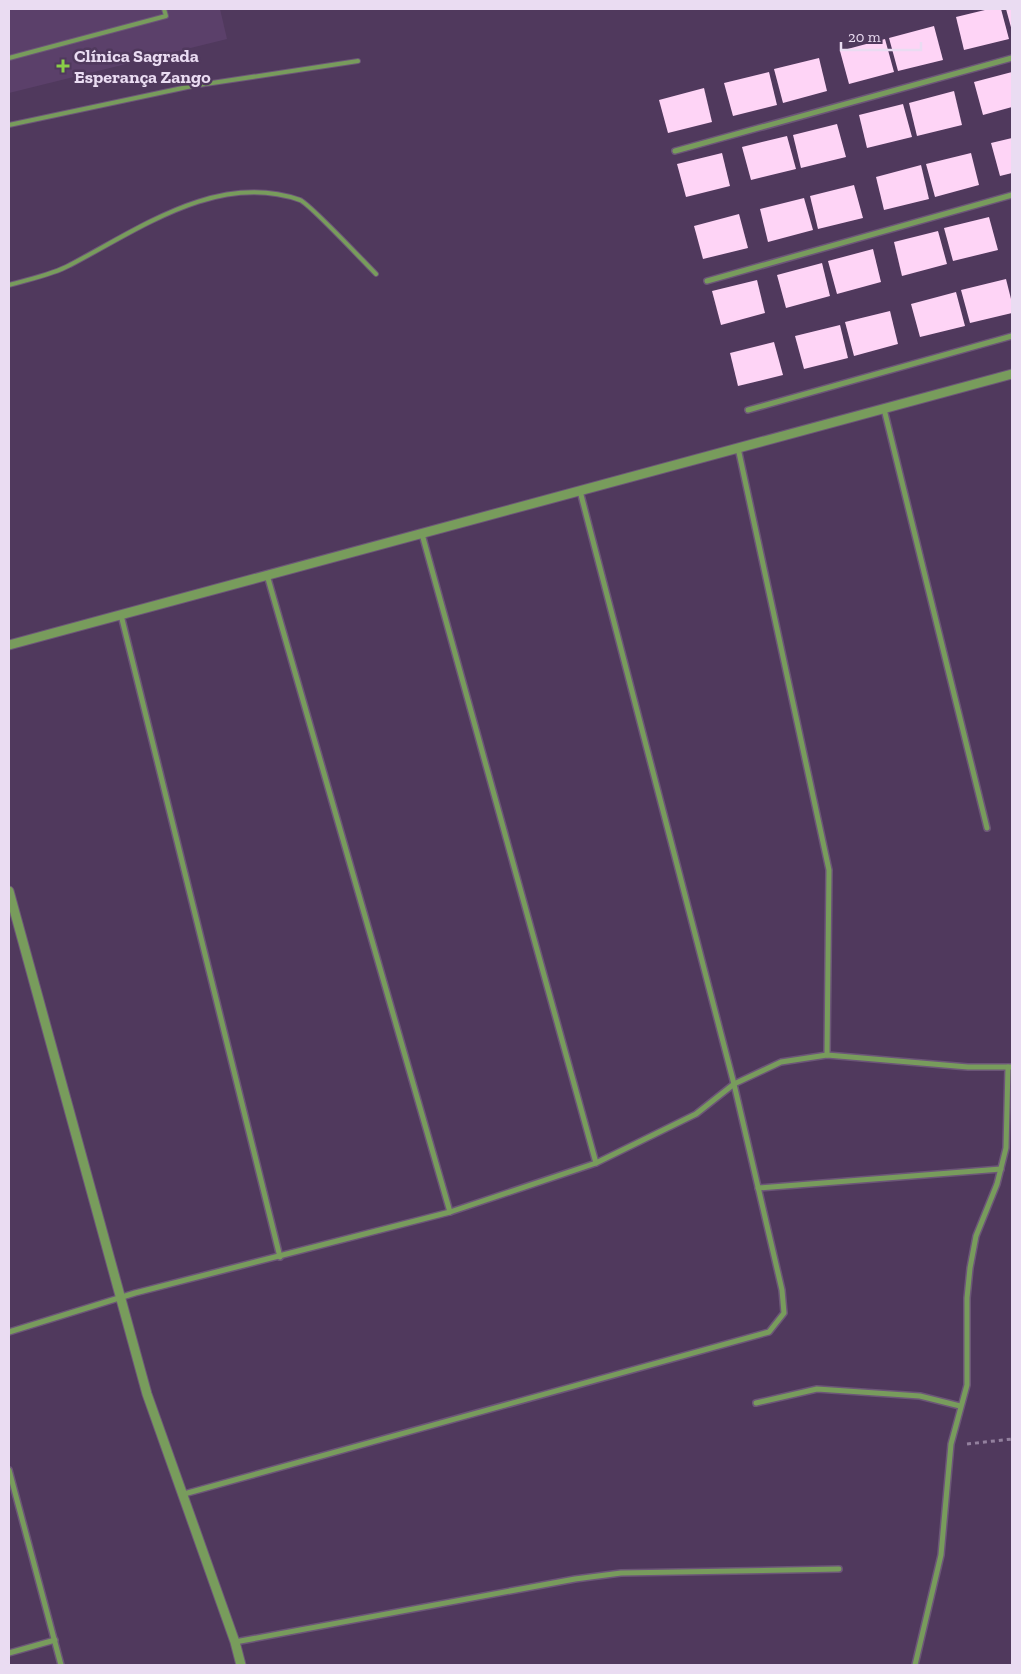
<svg xmlns="http://www.w3.org/2000/svg" width="1021" height="1674" viewBox="0 0 1021 1674" font-family="'Zilla Slab',serif">
  <rect width="100%" height="100%" fill="#50395d"/>
  <!-- built -->
  <path fill="#5b406a" d="M 9,9 L 220,9 L 227,39 L 9,93 Z"/>
  <!-- building -->
  <g fill="#fed4f6">
    <path d="M 989,9 L 1001,9 L 1009,39 L 964,50 L 956,17 Z"/>
    <path d="M 1006,9 L 1012,9 L 1012,31 Z"/>
    <path d="M 934,26 L 943,60 L 898,71 L 889,38 Z"/>
    <path d="M 885,39 L 894,72 L 849,84 L 840,51 Z"/>
    <path d="M 819,58 L 827,91 L 783,103 L 774,69 Z"/>
    <path d="M 769,72 L 777,105 L 733,116 L 724,83 Z"/>
    <path d="M 1012,72 L 1012,107 L 983,115 L 974,82 Z"/>
    <path d="M 704,88 L 712,122 L 668,133 L 659,100 Z"/>
    <path d="M 954,91 L 962,125 L 917,136 L 909,103 Z"/>
    <path d="M 903,104 L 912,137 L 867,148 L 859,115 Z"/>
    <path d="M 837,124 L 846,157 L 801,168 L 793,135 Z"/>
    <path d="M 787,136 L 796,169 L 751,180 L 742,147 Z"/>
    <path d="M 1012,138 L 1012,173 L 1000,176 L 991,143 Z"/>
    <path d="M 722,153 L 730,186 L 686,197 L 677,164 Z"/>
    <path d="M 971,153 L 979,185 L 935,197 L 926,164 Z"/>
    <path d="M 921,165 L 929,199 L 884,210 L 876,177 Z"/>
    <path d="M 854,185 L 863,218 L 818,229 L 810,196 Z"/>
    <path d="M 804,198 L 813,230 L 768,242 L 760,209 Z"/>
    <path d="M 739,214 L 748,248 L 703,259 L 694,226 Z"/>
    <path d="M 989,217 L 998,250 L 953,261 L 944,228 Z"/>
    <path d="M 938,231 L 947,264 L 902,276 L 894,242 Z"/>
    <path d="M 873,249 L 881,282 L 837,294 L 828,261 Z"/>
    <path d="M 822,263 L 830,296 L 786,308 L 777,275 Z"/>
    <path d="M 1006,279 L 1012,303 L 1012,313 L 970,323 L 961,290 Z"/>
    <path d="M 757,280 L 765,313 L 721,325 L 712,291 Z"/>
    <path d="M 956,292 L 965,326 L 920,337 L 911,304 Z"/>
    <path d="M 890,311 L 898,344 L 854,356 L 845,322 Z"/>
    <path d="M 840,325 L 848,358 L 804,369 L 795,336 Z"/>
    <path d="M 774,342 L 783,375 L 738,386 L 730,353 Z"/>
  </g>
  <g fill="none" stroke-linecap="round" stroke-linejoin="round">
    <defs>
      <g id="service">
        <path d="M 9,58 L 166,16 L 164,9"/>
        <path d="M 9,125 L 192,86 L 358,61"/>
        <path d="M 9,285 C 29,279 52,275 70,265 C 139,229 218,171 300,200 C 310,204 364,262 376,274"/>
      </g>
      <g id="minor">
        <path d="M 675,151 L 1012,58"/>
        <path d="M 707,281 L 1012,195"/>
        <path d="M 884,409 L 987,828"/>
        <path d="M 748,410 L 1012,336"/>
        <path d="M 738,448 L 829,870 L 827,1055"/>
        <path d="M 422,534 L 596,1163"/>
        <path d="M 267,575 L 450,1212"/>
        <path d="M 121,615 L 280,1257"/>
        <path d="M 758,1188 L 1001,1169"/>
        <path d="M 9,1332 L 135,1293 L 450,1212 L 596,1163 L 696,1114 L 734,1084 L 781,1062 L 827,1055 L 968,1067 L 1012,1067"/>
        <path d="M 756,1403 L 817,1389 L 920,1396 L 960,1406"/>
        <path d="M 9,1470 L 61,1665"/>
        <path d="M 184,1494 L 769,1332 L 784,1313 L 782,1290 L 734,1084 L 580,491"/>
        <path d="M 235,1642 L 575,1579 L 621,1573 L 839,1569"/>
        <path d="M 9,1653 L 55,1640"/>
        <path d="M 915,1665 L 941,1555 L 951,1444 L 967,1385 L 967,1298 L 970,1268 L 976,1236 L 997,1184 L 1006,1148 L 1008,1067"/>
      </g>
      <g id="tertiary">
        <path d="M 9,645 L 1012,374"/>
        <path d="M 9,891 L 147,1394 L 235,1642 L 241,1665"/>
      </g>
    </defs>
    <!-- service casing -->
    <use href="#service" stroke="#6c5678" stroke-width="6"/>
    <!-- minor casing -->
    <use href="#minor" stroke="#6c5678" stroke-width="8"/>
    <!-- tertiary casing -->
    <use href="#tertiary" stroke="#6c5678" stroke-width="11"/>
    <!-- path -->
    <path stroke="#93809e" stroke-width="3" stroke-dasharray="4 4" stroke-linecap="butt" d="M 967,1444 L 1012,1439"/>
    <!-- service -->
    <use href="#service" stroke="#789c5c" stroke-width="4"/>
    <!-- minor -->
    <use href="#minor" stroke="#789c5c" stroke-width="5"/>
    <!-- tertiary -->
    <use href="#tertiary" stroke="#789c5c" stroke-width="9"/>
  </g>
  <!-- markers -->
  <path fill="#8ace48" stroke="#50395d" stroke-width="2" d="M60.5 58.5h5v5h5v5h-5v5h-5v-5h-5v-5h5z"/>
  <g text-anchor="middle" stroke-width="5" stroke-linejoin="round" paint-order="stroke">
    <!-- poi labels -->
    <g font-size="18" font-weight="bold" fill="#eadcf2" stroke="#50395d" text-anchor="start">
      <text x="74" y="62">Clínica Sagrada<tspan x="74" dy="21">Esperança Zango</tspan></text>
    </g>
  </g>
  <!-- border -->
  <rect width="1021" height="1674" fill="none" stroke="#eadcf2" stroke-width="20"/>
  <!-- scale -->
  <path d="M841 42v8h80v-8" fill="none" stroke="#eadcf2" stroke-width="2.5"/>
  <text x="848" y="42" font-size="15" fill="#eadcf2" stroke="#50395d" stroke-width="4" paint-order="stroke">20 m</text>
</svg>
